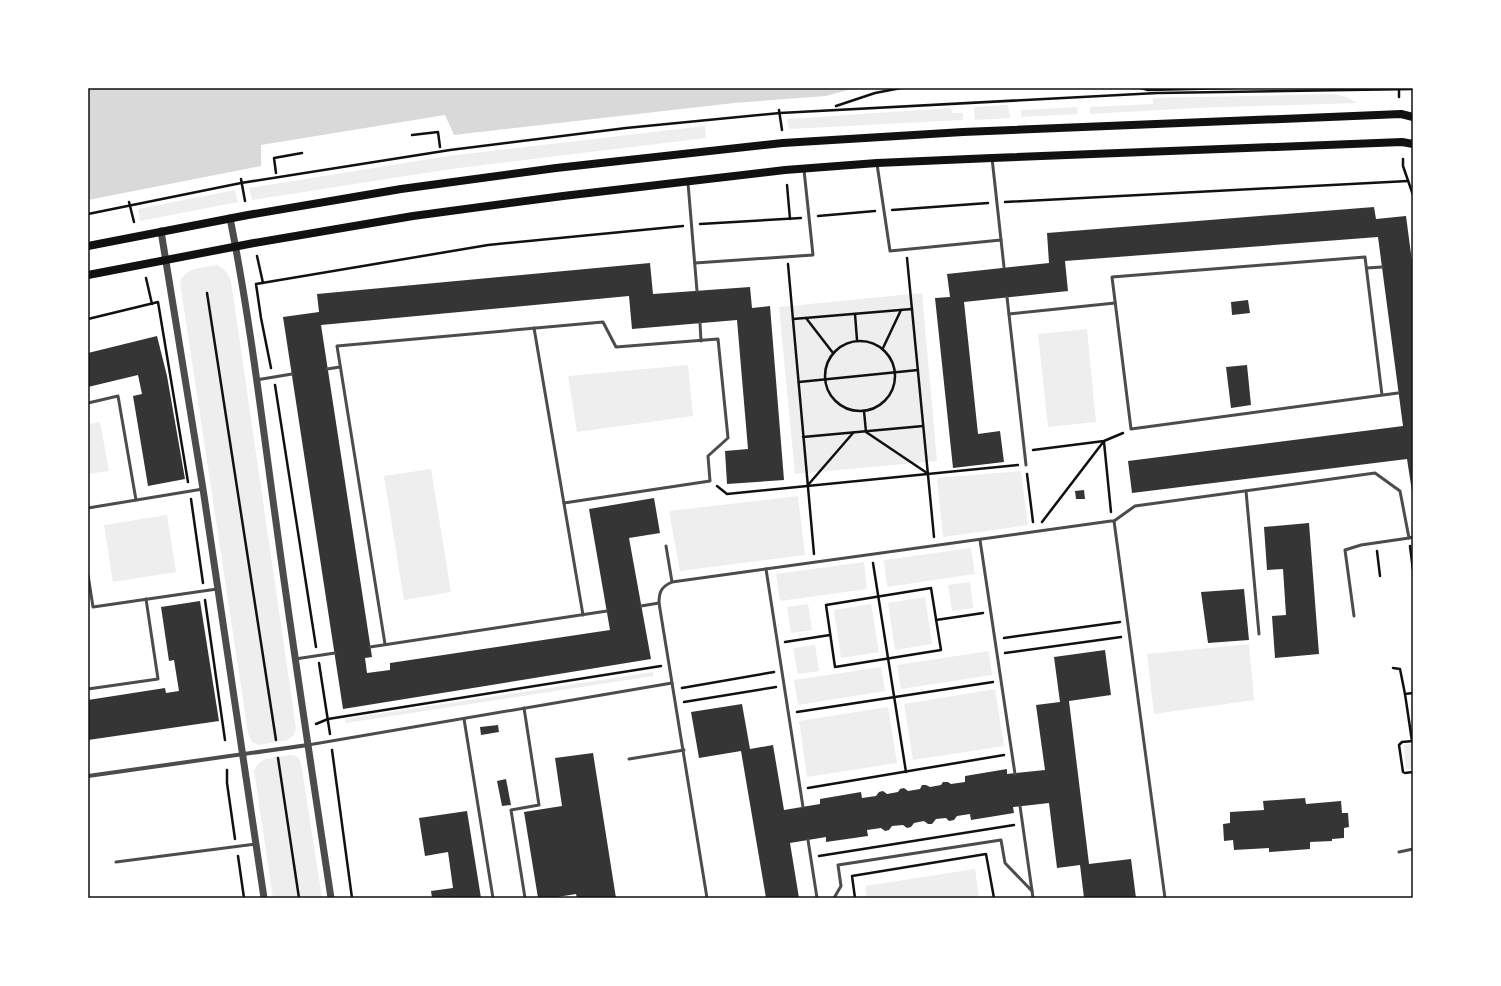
<svg xmlns="http://www.w3.org/2000/svg" width="1501" height="986" viewBox="0 0 1501 986" font-family="Ubuntu,sans-serif">
  <rect width="100%" height="100%" fill="#fff"/>
  <!-- green -->
  <g fill="#eee">
    <path d="M 1336,94 L 1348,98 L 1357,103 L 1195,108 L 1090,114 L 1090,107 L 1153,104 L 1153,98 Z"/>
    <path d="M 1008,105 L 1010,118 L 975,120 L 974,107 Z"/>
    <path d="M 1077,107 L 1078,114 L 1021,117 L 1021,110 Z"/>
    <path d="M 951,108 L 952,113 L 963,113 L 963,120 L 789,129 L 787,119 Z"/>
    <path d="M 705,126 L 706,138 L 451,169 L 252,200 L 249,188 L 448,156 Z"/>
    <path d="M 235,190 L 238,202 L 140,221 L 138,209 Z"/>
    <path d="M 217,265 C 225,269 228,273 231,281 L 296,728 L 294,735 L 287,740 L 259,745 L 252,742 L 248,733 L 180,282 C 186,267 202,268 217,265 Z"/>
    <path d="M 922,293 L 937,461 L 795,474 L 779,307 Z"/>
    <path d="M 1087,329 L 1096,422 L 1048,427 L 1038,334 Z"/>
    <path d="M 688,365 L 693,416 L 577,432 L 568,376 Z"/>
    <path d="M 100,422 L 109,471 L 88,474 L 88,424 Z"/>
    <path d="M 431,469 L 451,592 L 404,600 L 384,476 Z"/>
    <path d="M 1021,471 L 1028,525 L 943,537 L 937,478 Z"/>
    <path d="M 798,496 L 805,555 L 680,571 L 669,511 Z"/>
    <path d="M 167,515 L 176,572 L 113,582 L 104,525 Z"/>
    <path d="M 971,548 L 975,574 L 887,587 L 884,560 Z"/>
    <path d="M 864,562 L 867,589 L 780,601 L 776,574 Z"/>
    <path d="M 970,582 L 973,608 L 952,611 L 948,585 Z"/>
    <path d="M 925,597 L 932,644 L 895,650 L 888,603 Z"/>
    <path d="M 808,604 L 812,630 L 791,633 L 787,607 Z"/>
    <path d="M 871,604 L 879,652 L 841,658 L 834,610 Z"/>
    <path d="M 1249,644 L 1254,700 L 1154,714 L 1147,654 Z"/>
    <path d="M 815,645 L 819,671 L 798,674 L 793,648 Z"/>
    <path d="M 989,651 L 992,675 L 901,689 L 897,665 Z"/>
    <path d="M 881,667 L 885,691 L 798,705 L 794,680 Z"/>
    <path d="M 653,672 L 653,676 L 346,723 L 345,719 Z"/>
    <path d="M 995,689 L 1004,746 L 913,760 L 904,704 Z"/>
    <path d="M 888,707 L 897,763 L 807,777 L 799,721 Z"/>
    <path d="M 1413,744 L 1413,769 L 1406,769 L 1404,745 Z"/>
    <path d="M 289,755 L 297,756 L 301,763 L 322,898 L 273,898 L 254,771 C 260,756 274,758 289,755 Z"/>
    <path d="M 975,869 L 979,898 L 867,898 L 865,886 Z"/>
  </g>
  <!-- water -->
  <path fill="#d9d9d9" d="M 88,88 L 855,88 L 826,96 L 734,103 L 454,135 L 445,115 L 261,145 L 261,166 L 88,200 Z"/>
  <!-- building -->
  <g fill="#353535">
    <path d="M 1374,207 L 1376,219 L 1406,216 L 1413,269 L 1413,498 L 1407,459 L 1132,493 L 1128,461 L 1403,426 L 1378,237 L 1065,261 L 1068,291 L 964,302 L 978,434 L 1000,431 L 1004,462 L 953,468 L 935,298 L 950,297 L 947,274 L 1049,263 L 1047,233 Z"/>
    <path d="M 650,263 L 653,294 L 750,287 L 752,308 L 770,306 L 784,480 L 727,484 L 725,451 L 748,449 L 737,320 L 632,329 L 629,296 L 321,325 L 372,657 L 365,658 L 367,673 L 390,670 L 390,663 L 610,630 L 589,509 L 654,498 L 660,533 L 629,538 L 651,659 L 343,709 L 283,317 L 319,312 L 317,294 Z"/>
    <path d="M 1248,300 L 1250,313 L 1232,315 L 1231,302 Z"/>
    <path d="M 157,336 L 167,376 L 185,479 L 148,486 L 133,396 L 142,394 L 138,375 L 88,387 L 88,353 Z"/>
    <path d="M 1247,365 L 1251,405 L 1231,408 L 1226,367 Z"/>
    <path d="M 1084,490 L 1085,499 L 1076,499 L 1075,491 Z"/>
    <path d="M 1309,523 L 1319,654 L 1275,658 L 1272,616 L 1286,615 L 1283,569 L 1267,570 L 1264,527 Z"/>
    <path d="M 1244,589 L 1249,640 L 1208,643 L 1201,592 Z"/>
    <path d="M 200,601 L 219,721 L 88,740 L 88,700 L 165,688 L 166,693 L 179,691 L 174,660 L 169,661 L 161,607 Z"/>
    <path d="M 1105,650 L 1111,695 L 1069,701 L 1089,864 L 1131,859 L 1136,898 L 1084,898 L 1080,865 L 1057,868 L 1049,803 L 1013,807 L 1014,813 L 971,820 L 970,814 L 957,816 L 954,820 L 949,821 L 946,818 L 936,819 L 932,824 L 928,824 L 924,821 L 914,823 L 911,827 L 907,828 L 903,825 L 892,826 L 889,830 L 885,831 L 881,828 L 867,830 L 868,836 L 826,842 L 826,837 L 790,843 L 799,898 L 766,898 L 741,751 L 699,758 L 691,712 L 742,704 L 750,749 L 773,745 L 784,810 L 820,804 L 820,799 L 861,792 L 862,798 L 876,796 L 879,792 L 883,791 L 887,794 L 898,792 L 900,789 L 904,788 L 908,791 L 920,789 L 922,785 L 926,785 L 930,787 L 941,785 L 943,782 L 948,782 L 951,784 L 965,782 L 965,776 L 1007,769 L 1007,774 L 1045,770 L 1036,705 L 1060,702 L 1054,657 Z"/>
    <path d="M 498,725 L 499,732 L 481,735 L 480,727 Z"/>
    <path d="M 593,753 L 616,898 L 577,898 L 576,894 L 551,898 L 538,898 L 524,812 L 562,806 L 555,758 Z"/>
    <path d="M 506,779 L 511,805 L 502,806 L 497,781 Z"/>
    <path d="M 1305,798 L 1306,804 L 1341,801 L 1342,813 L 1348,813 L 1349,827 L 1344,828 L 1344,838 L 1332,839 L 1332,841 L 1310,842 L 1310,849 L 1269,852 L 1269,848 L 1234,850 L 1233,840 L 1224,841 L 1223,824 L 1230,823 L 1230,812 L 1264,810 L 1263,801 Z"/>
    <path d="M 467,811 L 481,898 L 432,898 L 431,891 L 453,888 L 448,852 L 425,856 L 419,818 Z"/>
  </g>
  <g fill="none" stroke-linecap="round" stroke-linejoin="round">
    <!-- path -->
    <g stroke="#111" stroke-width="2.5">
      <path d="M 1141,88 L 1148,90 L 1234,88"/>
      <path d="M 1399,97 L 1399,88"/>
      <path d="M 836,106 L 875,93 L 901,88"/>
      <path d="M 779,110 L 782,130"/>
      <path d="M 412,135 L 438,132 L 440,147"/>
      <path d="M 1403,159 L 1403,166 L 1413,195"/>
      <path d="M 276,173 L 274,158 L 302,153"/>
      <path d="M 241,179 L 245,201"/>
      <path d="M 787,185 L 790,219"/>
      <path d="M 129,202 L 134,222"/>
      <path d="M 1005,202 L 1408,181"/>
      <path d="M 892,210 L 988,203"/>
      <path d="M 88,214 L 241,183 L 450,150 L 626,128 L 780,113 L 1157,93 L 1413,89"/>
      <path d="M 818,216 L 875,211"/>
      <path d="M 700,224 L 801,218"/>
      <path d="M 257,256 L 263,283"/>
      <path d="M 907,258 L 934,537"/>
      <path d="M 788,264 L 814,554"/>
      <path d="M 146,278 L 152,304"/>
      <path d="M 207,293 L 276,740"/>
      <path d="M 855,314 L 857,340"/>
      <path d="M 806,318 L 833,353"/>
      <path d="M 88,319 L 158,302 L 188,482"/>
      <path d="M 793,319 L 912,309"/>
      <circle cx="860" cy="376" r="35"/>
      <path d="M 883,348 L 901,310"/>
      <path d="M 271,368 L 261,318 L 256,284 L 488,245 L 683,226"/>
      <path d="M 799,382 L 918,370"/>
      <path d="M 275,385 L 316,647"/>
      <path d="M 864,411 L 866,432 L 927,473"/>
      <path d="M 803,437 L 923,426"/>
      <path d="M 1104,442 L 1111,512"/>
      <path d="M 1033,450 L 1104,441 L 1123,433"/>
      <path d="M 1027,474 L 1033,522"/>
      <path d="M 808,485 L 853,433"/>
      <path d="M 717,486 L 727,494 L 1018,465"/>
      <path d="M 191,499 L 203,583"/>
      <path d="M 1042,522 L 1104,441"/>
      <path d="M 1410,546 L 1413,570"/>
      <path d="M 1377,551 L 1380,576"/>
      <path d="M 873,563 L 906,772"/>
      <path d="M 931,588 L 941,650 L 835,667 L 826,605 Z"/>
      <path d="M 205,600 L 225,740"/>
      <path d="M 936,620 L 983,613"/>
      <path d="M 1004,638 L 1120,622"/>
      <path d="M 785,642 L 830,635"/>
      <path d="M 1005,653 L 1121,637"/>
      <path d="M 319,663 L 330,734"/>
      <path d="M 1393,668 L 1400,669 L 1405,694"/>
      <path d="M 682,688 L 774,672"/>
      <path d="M 684,702 L 776,687"/>
      <path d="M 797,712 L 993,682"/>
      <path d="M 316,724 L 328,719 L 661,666"/>
      <path d="M 1412,741 L 1405,694 L 1413,693"/>
      <path d="M 1413,741 L 1402,742 L 1399,745 L 1403,772 L 1405,773 L 1413,772"/>
      <path d="M 332,750 L 352,898"/>
      <path d="M 278,758 L 299,898"/>
      <path d="M 227,770 L 227,783 L 235,839"/>
      <path d="M 808,788 L 1004,755"/>
      <path d="M 238,856 L 244,898"/>
      <path d="M 819,856 L 1014,825"/>
      <path d="M 855,898 L 852,876 L 986,854 L 994,898"/>
    </g>
    <!-- service -->
    <g stroke="#4c4c4c" stroke-width="3">
      <path d="M 992,158 L 1004,267"/>
      <path d="M 877,164 L 890,251 L 1001,240"/>
      <path d="M 688,183 L 697,291"/>
      <path d="M 695,263 L 813,255 L 804,170"/>
      <path d="M 1412,263 L 1413,263"/>
      <path d="M 1367,268 L 1382,267"/>
      <path d="M 1007,297 L 1026,465"/>
      <path d="M 1009,314 L 1115,303"/>
      <path d="M 700,323 L 701,341"/>
      <path d="M 534,328 L 583,615"/>
      <path d="M 327,369 L 340,367"/>
      <path d="M 256,380 L 292,374"/>
      <path d="M 1382,395 L 1365,257 L 1112,277 L 1131,429 L 1398,393"/>
      <path d="M 88,403 L 118,396 L 136,500"/>
      <path d="M 1246,491 L 1259,634"/>
      <path d="M 88,508 L 203,489"/>
      <path d="M 1114,521 L 1165,898"/>
      <path d="M 980,540 L 1015,774"/>
      <path d="M 666,546 L 672,582 C 661,587 659,592 659,603 L 707,898"/>
      <path d="M 766,569 L 803,807"/>
      <path d="M 88,575 L 93,607 L 217,589"/>
      <path d="M 672,582 L 1111,521 L 1114,521 L 1135,506 L 1375,473 L 1400,491 L 1409,538 L 1413,537"/>
      <path d="M 641,606 L 659,603"/>
      <path d="M 1354,616 L 1345,550 L 1361,545 L 1409,538"/>
      <path d="M 385,644 L 337,346 L 603,322 L 616,347 L 718,339 L 728,438 L 708,456 L 710,481 L 564,503"/>
      <path d="M 370,647 L 607,611"/>
      <path d="M 295,659 L 335,653"/>
      <path d="M 88,689 L 158,679 L 146,599"/>
      <path d="M 524,708 L 539,805 L 511,810 L 525,898"/>
      <path d="M 464,719 L 493,898"/>
      <path d="M 308,745 L 672,683"/>
      <path d="M 629,759 L 684,750"/>
      <path d="M 1020,806 L 1033,898"/>
      <path d="M 808,840 L 817,898"/>
      <path d="M 1399,852 L 1413,849"/>
      <path d="M 116,862 L 256,844"/>
      <path d="M 834,898 L 841,886 L 838,865 L 1001,840 L 1005,863 L 1032,891"/>
    </g>
    <!-- minor -->
    <path stroke="#4c4c4c" stroke-width="4" d="M 88,776 L 308,745"/>
    <!-- tertiary -->
    <g stroke="#4c4c4c" stroke-width="7">
      <path d="M 230,218 C 250,318 262,421 276,522 C 293,648 312,773 331,898"/>
      <path d="M 161,231 L 203,489 L 264,898"/>
    </g>
    <!-- secondary -->
    <g stroke="#111" stroke-width="8">
      <path d="M 88,246 L 248,215 L 401,189 L 556,168 L 783,143 L 963,132 L 1401,114 L 1413,117"/>
      <path d="M 88,275 L 254,243 L 413,216 L 563,196 L 785,170 L 877,163 L 992,158 L 1402,142 L 1413,144"/>
    </g>
  </g>
  <!-- border -->
  <rect width="1501" height="986" fill="none" stroke="#ffffff" stroke-width="178"/>
  <rect x="89" y="89" width="1323" height="808" fill="none" stroke="#111" stroke-width="1.5"/>
</svg>
